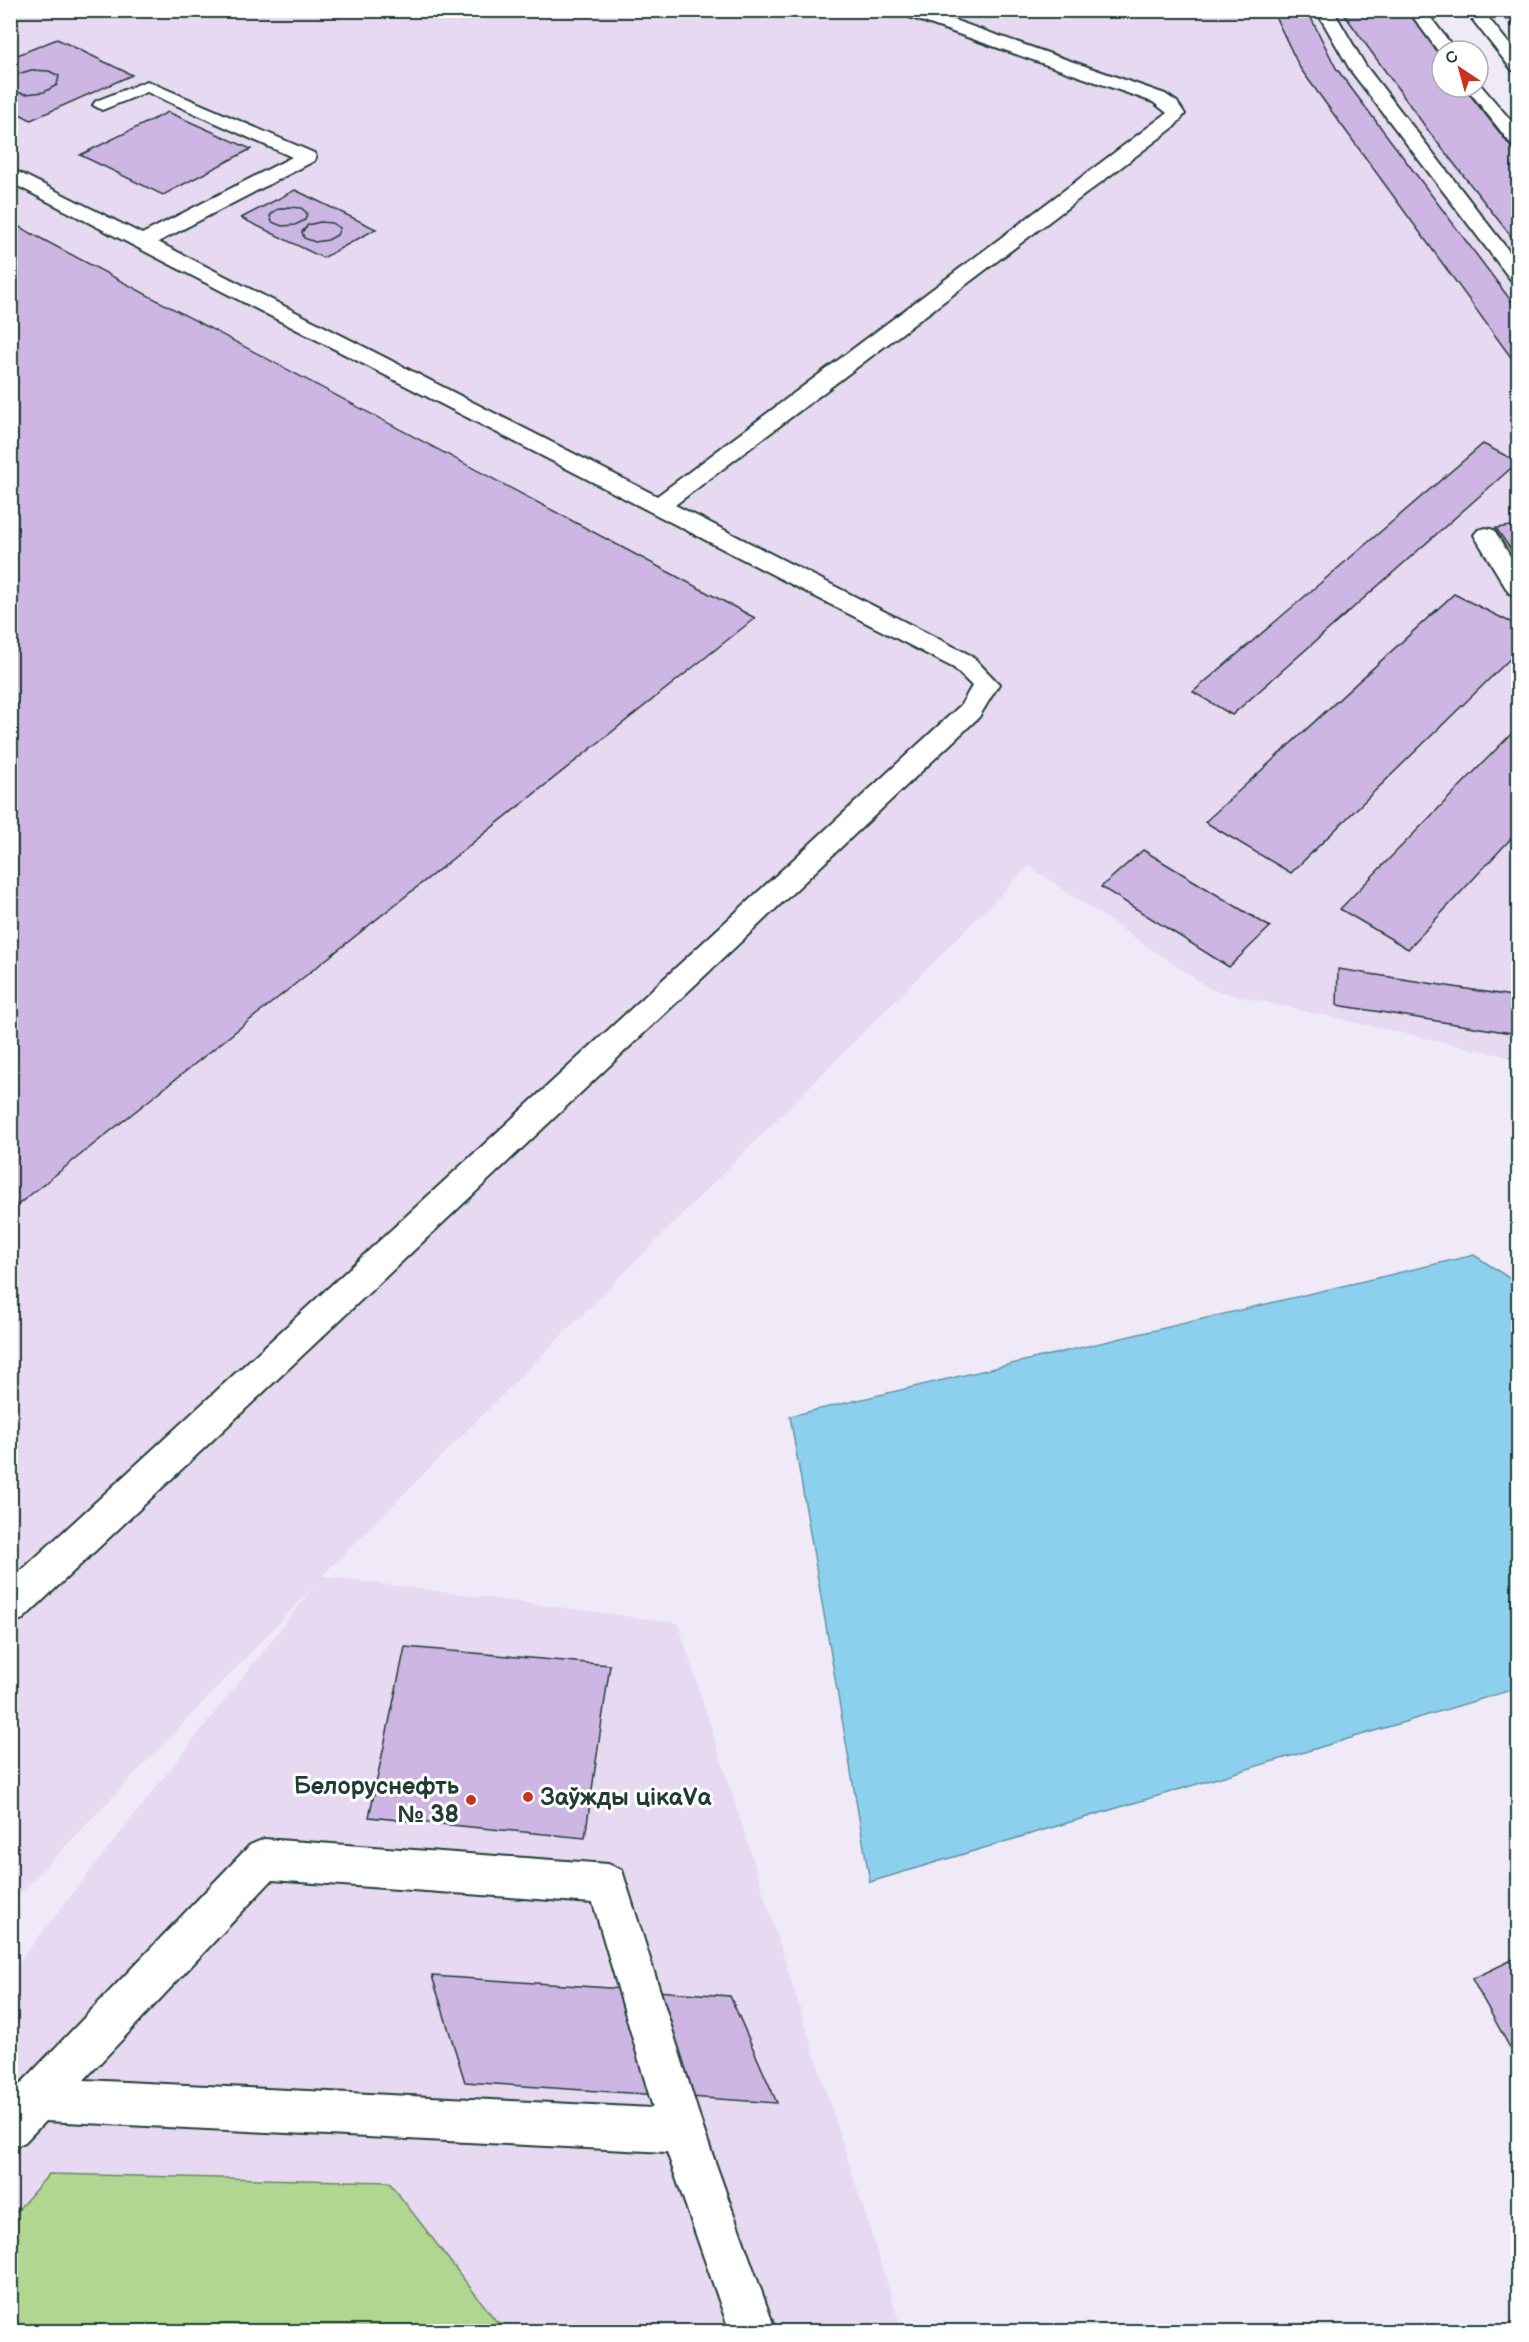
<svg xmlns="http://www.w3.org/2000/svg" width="1529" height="2342" viewBox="0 0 1529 2342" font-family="'Balsamiq Sans',sans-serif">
  <rect width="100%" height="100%" fill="#f0e9f7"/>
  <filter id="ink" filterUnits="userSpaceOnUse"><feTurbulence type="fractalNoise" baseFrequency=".0167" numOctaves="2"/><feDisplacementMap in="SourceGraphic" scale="12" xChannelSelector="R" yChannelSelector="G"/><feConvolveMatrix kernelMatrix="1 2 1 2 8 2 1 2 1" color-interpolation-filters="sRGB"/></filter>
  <g filter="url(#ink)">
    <!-- built -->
    <path fill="#e6d9f1" d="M 11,11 L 1416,11 L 1442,51 L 1442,87 L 1475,87 L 1518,140 L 1518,1059 L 1212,990 L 1029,866 L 322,1576 L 678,1623 L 902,2331 L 11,2331 L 11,1972 L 316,1584 L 11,1903 Z"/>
    <!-- green -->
    <path fill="#b0d692" stroke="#688a63" stroke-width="1.5" d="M 49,2174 L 389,2182 L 496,2321 L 515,2331 L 11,2331 L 11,2218 Z"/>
    <!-- water -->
    <path fill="#8dd0ee" stroke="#6195a4" stroke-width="1.5" d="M 1474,1255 L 1518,1284 L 1518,1688 L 870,1882 L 790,1416 Z"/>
    <!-- building -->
    <g fill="#cdb5e4" stroke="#1f3d34" stroke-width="1.5">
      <path d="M 1272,10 L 1307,10 L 1336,68 L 1518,310 L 1518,367 L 1300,68 Z"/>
      <path d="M 1341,10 L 1407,10 L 1442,57 L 1442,87 L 1464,87 L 1518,156 L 1518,245 L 1430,133 Z"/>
      <path d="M 57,39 L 132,75 L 31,120 L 10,109 L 10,58 Z"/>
      <path d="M 31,70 L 49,71 L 59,76 L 57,85 L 44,92 L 26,94 L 11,91 L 10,80 L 15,75 Z"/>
      <path d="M 168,112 L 251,149 L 163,195 L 80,155 Z"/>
      <path d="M 295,190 L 376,229 L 323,258 L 241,218 Z"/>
      <path d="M 288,207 L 301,208 L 307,213 L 305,220 L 295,225 L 282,226 L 272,222 L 270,216 L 276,210 Z"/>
      <path d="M 10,222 L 755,618 L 10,1211 Z"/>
      <path d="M 320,222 L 332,223 L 340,228 L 337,235 L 328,240 L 315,242 L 304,238 L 302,232 L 308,225 Z"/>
      <path d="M 1483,444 L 1518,462 L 1232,715 L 1193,692 Z"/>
      <path d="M 1518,525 L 1518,560 L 1496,528 Z"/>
      <path d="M 1454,594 L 1518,626 L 1518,651 L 1291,873 L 1205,822 Z"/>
      <path d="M 1518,727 L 1518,831 L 1408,949 L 1340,909 Z"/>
      <path d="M 1143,850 L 1270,927 L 1229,967 L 1101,887 Z"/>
      <path d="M 1338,969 L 1518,997 L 1518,1034 L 1337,1005 Z"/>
      <path d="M 405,1647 L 610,1665 L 585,1838 L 369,1817 Z"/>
      <path d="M 1518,1957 L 1518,2062 L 1472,1979 Z"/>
      <path d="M 432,1976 L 730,1996 L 777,2103 L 465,2082 Z"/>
    </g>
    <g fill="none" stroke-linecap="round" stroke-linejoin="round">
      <defs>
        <g id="lane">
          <path d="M 899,10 L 925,10 L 1165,94 L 1177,102 L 1185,114 L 1174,127 L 675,505 L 972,656 L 999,684 L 979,717 L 23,1619 L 10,1624 L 10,1581 L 961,705 L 972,686 L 954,668 L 10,182 L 10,168 L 142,234 L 292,157 L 147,92 L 102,110 L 93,105 L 96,101 L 147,81 L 314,153 L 316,157 L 314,161 L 158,242 L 657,496 L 1167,113 L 1153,102 L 901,14 Z"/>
          <path d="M 1316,10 L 1333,10 L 1365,65 L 1518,263 L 1518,282 L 1511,280 L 1351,71 Z"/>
          <path d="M 1408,10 L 1425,10 L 1456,51 L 1442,51 L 1441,55 Z"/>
          <path d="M 1465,10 L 1482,10 L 1518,55 L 1518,71 L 1512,70 Z"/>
          <path d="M 1478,82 L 1518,129 L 1518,145 L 1511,144 L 1466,87 L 1478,87 Z"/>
          <path d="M 1486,528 L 1494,530 L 1518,569 L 1518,596 L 1509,593 L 1474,535 L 1478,530 Z"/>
          <path d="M 264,1839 L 608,1864 L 622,1870 L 704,2131 L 776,2332 L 730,2332 L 667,2152 L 45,2121 L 25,2142 L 10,2149 L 10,2095 L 250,1845 ZM 272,1880 L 593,1903 L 653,2108 L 84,2080 Z"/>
        </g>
      </defs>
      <!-- lane casing -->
      <use href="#lane" stroke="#1f3d34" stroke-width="4"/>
      <!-- lane -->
      <use href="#lane" fill="#fff" fill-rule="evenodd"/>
      <!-- rail -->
      <path stroke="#1f3d34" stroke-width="3" stroke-dasharray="5 3" stroke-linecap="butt" d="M 1500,10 L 1518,34"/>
    </g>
  </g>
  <!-- markers -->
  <g fill="#c8321e" stroke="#fff" stroke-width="2">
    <circle cx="528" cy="1797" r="6"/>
    <circle cx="471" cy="1800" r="6"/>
  </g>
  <g text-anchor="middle" stroke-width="6" stroke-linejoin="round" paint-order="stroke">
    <!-- near-poi labels -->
    <g font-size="24" font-weight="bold" fill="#1f3d34" stroke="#fff" text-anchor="end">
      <text x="459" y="1794">Белоруснефть<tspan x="459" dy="28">№ 38</tspan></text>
      <text x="540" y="1805" text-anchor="start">Заўжды цікаVа</text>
    </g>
  </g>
  <!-- margin -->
  <rect width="1529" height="2342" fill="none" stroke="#fff" stroke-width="36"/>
  <rect x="18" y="18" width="1493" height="2306" fill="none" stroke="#1f3d34" stroke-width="2" filter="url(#ink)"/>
  <!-- north arrow -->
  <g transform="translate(1460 69) rotate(324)"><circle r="28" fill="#ffffff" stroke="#a5b1ae" stroke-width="1.5"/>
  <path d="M0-4.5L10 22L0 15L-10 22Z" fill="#c8321e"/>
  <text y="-9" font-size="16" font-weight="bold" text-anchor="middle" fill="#1f3d34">С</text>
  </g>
</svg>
